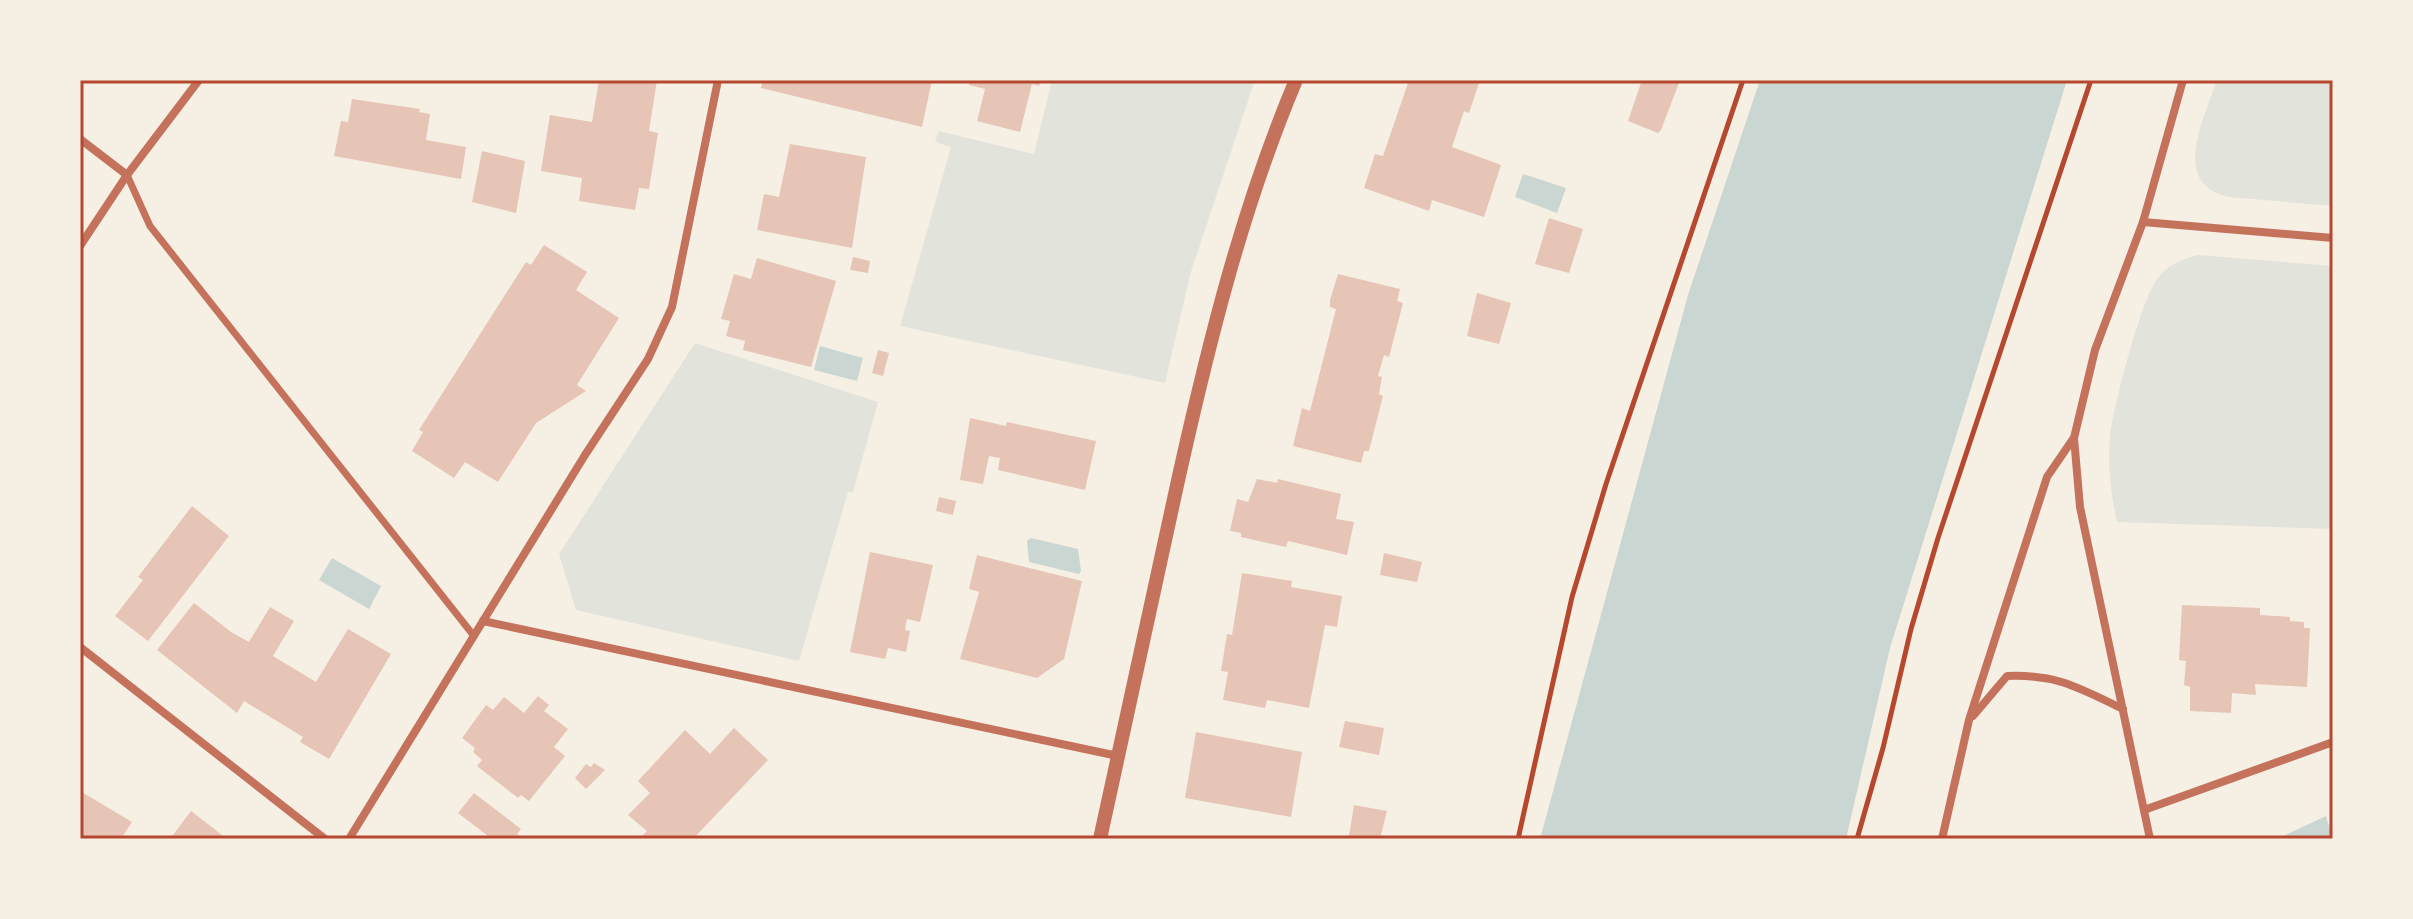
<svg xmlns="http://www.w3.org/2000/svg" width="2413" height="919" viewBox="0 0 2413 919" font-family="Jost,sans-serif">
  <rect width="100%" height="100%" fill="#f6efe4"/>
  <!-- green -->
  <g fill="#e2e4dc">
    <path d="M 1052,80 L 1255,80 L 1190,275 L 1165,383 L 900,326 L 951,147 L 935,142 L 939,131 L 1034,154 Z"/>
    <path d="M 2217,80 L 2333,80 L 2333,206 L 2229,197 C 2169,185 2205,116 2217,80 Z"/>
    <path d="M 2198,255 L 2333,266 L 2333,529 L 2117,522 C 2111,493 2107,466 2110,437 C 2113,408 2141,300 2157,279 C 2167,265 2182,259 2198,255 Z"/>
    <path d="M 695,343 L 878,402 L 853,492 L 848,492 L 799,661 L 576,610 L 559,554 Z"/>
  </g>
  <!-- water -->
  <g fill="#c9d6d2">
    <path d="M 1760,80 L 2067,80 L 1890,648 L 1846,839 L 1540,839 L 1688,295 Z"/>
    <path d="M 1523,174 L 1566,188 L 1557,213 L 1515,197 Z"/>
    <path d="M 820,346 L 863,358 L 857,381 L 814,370 Z"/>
    <path d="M 1031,538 L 1078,549 L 1081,571 L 1079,574 L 1029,562 L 1027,541 Z"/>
    <path d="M 332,558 L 381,586 L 369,609 L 319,580 Z"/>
    <path d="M 2326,816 L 2333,839 L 2277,839 Z"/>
  </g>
  <!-- building -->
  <g fill="#e6c5b7">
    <path d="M 599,80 L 657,80 L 649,131 L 658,133 L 649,189 L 639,188 L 635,210 L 579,201 L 582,178 L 541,171 L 550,115 L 592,122 Z"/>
    <path d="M 763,80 L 932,80 L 922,127 L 761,88 Z"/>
    <path d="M 970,80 L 1041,80 L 1039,86 L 1032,84 L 1020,132 L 977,121 L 985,89 L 969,85 Z"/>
    <path d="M 1409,80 L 1480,80 L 1469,113 L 1464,111 L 1452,147 L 1501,165 L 1484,217 L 1432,200 L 1429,211 L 1364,188 L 1375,154 L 1383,156 Z"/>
    <path d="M 1642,80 L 1680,80 L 1661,130 L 1658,133 L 1628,121 Z"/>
    <path d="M 352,99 L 420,109 L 419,112 L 430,114 L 426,140 L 466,147 L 461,179 L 334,156 L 341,121 L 348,122 Z"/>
    <path d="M 790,144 L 866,157 L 852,248 L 757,230 L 764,194 L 779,197 Z"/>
    <path d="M 482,151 L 525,161 L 516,213 L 472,202 Z"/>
    <path d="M 1549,218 L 1583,229 L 1569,273 L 1535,264 Z"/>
    <path d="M 544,245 L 587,272 L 576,290 L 619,318 L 577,385 L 586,391 L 536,423 L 498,482 L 465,462 L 454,478 L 412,451 L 423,432 L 419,430 L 526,262 L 531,265 Z"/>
    <path d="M 853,257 L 870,261 L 868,273 L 850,270 Z"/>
    <path d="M 757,258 L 836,281 L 811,367 L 743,350 L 745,341 L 726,336 L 730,321 L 721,319 L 734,274 L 751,279 Z"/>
    <path d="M 1338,274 L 1400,289 L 1397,301 L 1403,303 L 1389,357 L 1384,355 L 1378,376 L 1382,377 L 1379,394 L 1383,396 L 1369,451 L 1364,451 L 1361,463 L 1293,446 L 1302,408 L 1310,411 L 1336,309 L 1330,307 L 1330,300 Z"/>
    <path d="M 1477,293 L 1511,303 L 1499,344 L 1467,336 Z"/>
    <path d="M 878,350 L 889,353 L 883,376 L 872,373 Z"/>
    <path d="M 970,418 L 1006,426 L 1007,422 L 1096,441 L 1085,490 L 998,470 L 1000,458 L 989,456 L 983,484 L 960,480 Z"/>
    <path d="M 1257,479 L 1277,483 L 1278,479 L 1341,494 L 1336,519 L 1354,522 L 1347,555 L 1288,541 L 1286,547 L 1241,537 L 1241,533 L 1230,531 L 1237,499 L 1248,502 Z"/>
    <path d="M 939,497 L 956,501 L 953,515 L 936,511 Z"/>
    <path d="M 192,506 L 229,536 L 148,641 L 115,616 L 143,580 L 138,577 Z"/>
    <path d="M 870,552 L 933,565 L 920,622 L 907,619 L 905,630 L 910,631 L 906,652 L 888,648 L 885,659 L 850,652 Z"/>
    <path d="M 1384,553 L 1422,562 L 1417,582 L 1380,575 Z"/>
    <path d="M 977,555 L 1082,581 L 1064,659 L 1037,678 L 960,659 L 979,592 L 969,589 Z"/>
    <path d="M 1242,573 L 1292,581 L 1291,587 L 1342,596 L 1337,627 L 1325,625 L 1309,708 L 1267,700 L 1265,708 L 1223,700 L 1228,672 L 1221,671 L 1227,634 L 1232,635 Z"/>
    <path d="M 194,603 L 231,632 L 249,642 L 270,607 L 294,621 L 273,656 L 316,682 L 348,629 L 391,654 L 329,759 L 300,742 L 303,737 L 244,701 L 237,713 L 157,650 Z"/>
    <path d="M 2182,605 L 2260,608 L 2260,615 L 2290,617 L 2290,621 L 2304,622 L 2304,628 L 2310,628 L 2307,687 L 2255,684 L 2256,695 L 2232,693 L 2231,713 L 2190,711 L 2190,687 L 2184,685 L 2186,661 L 2179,660 Z"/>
    <path d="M 538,696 L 549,705 L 544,711 L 568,729 L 554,747 L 565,756 L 529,801 L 521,795 L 518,798 L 477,766 L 482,760 L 473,752 L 475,748 L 462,738 L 486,705 L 493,710 L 504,697 L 524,713 Z"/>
    <path d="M 1345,721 L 1384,728 L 1379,755 L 1339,747 Z"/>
    <path d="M 734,728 L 768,760 L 693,839 L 639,839 L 647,831 L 628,815 L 650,793 L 638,781 L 685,730 L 710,754 Z"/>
    <path d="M 1196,732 L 1302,752 L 1291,817 L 1185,798 Z"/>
    <path d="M 594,763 L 605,770 L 586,789 L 575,778 L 586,764 L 591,767 Z"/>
    <path d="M 80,791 L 132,822 L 121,839 L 80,839 Z"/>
    <path d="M 474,793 L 521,829 L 517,834 L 524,839 L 492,839 L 458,813 Z"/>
    <path d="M 1354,805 L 1387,811 L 1380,839 L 1349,836 Z"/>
    <path d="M 191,811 L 227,839 L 170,839 Z"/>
  </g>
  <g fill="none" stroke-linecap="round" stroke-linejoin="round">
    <!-- path -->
    <g stroke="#b5482f" stroke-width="5">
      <path d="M 1518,839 L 1572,597 L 1606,484 L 1743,80"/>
      <path d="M 1857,839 L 1883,748 L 1911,629 L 1938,538 L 2091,80"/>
    </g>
    <!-- pedestrian -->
    <path stroke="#c5725c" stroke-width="7" d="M 127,175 L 150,226 L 474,636"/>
    <!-- minor -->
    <g stroke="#c5725c" stroke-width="8">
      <path d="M 80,139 L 127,175"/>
      <path d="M 2143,222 L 2333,238"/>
      <path d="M 80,246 L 127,175 L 199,80"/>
      <path d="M 483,621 L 1118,756"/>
      <path d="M 80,647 L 325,839"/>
      <path d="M 1973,716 L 2007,676 C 2057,674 2079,688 2123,709"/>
      <path d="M 2144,810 L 2333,742"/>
      <path d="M 349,839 L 585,455 L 648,359 L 672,307 L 718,80"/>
      <path d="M 1942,839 L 1969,720 L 2047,477 L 2073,439"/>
      <path d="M 2150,839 L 2080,507 L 2074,438 L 2095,350 L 2143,222 L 2183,80"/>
    </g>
    <!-- tertiary -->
    <path stroke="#c5725c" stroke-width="14" d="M 1100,839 C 1126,718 1152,597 1179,476 C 1209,342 1242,208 1296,80"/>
  </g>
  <!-- border -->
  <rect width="2413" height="919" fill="none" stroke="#f6efe4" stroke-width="164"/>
  <rect x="82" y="82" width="2249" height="755" fill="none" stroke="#b5482f" stroke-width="3"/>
</svg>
